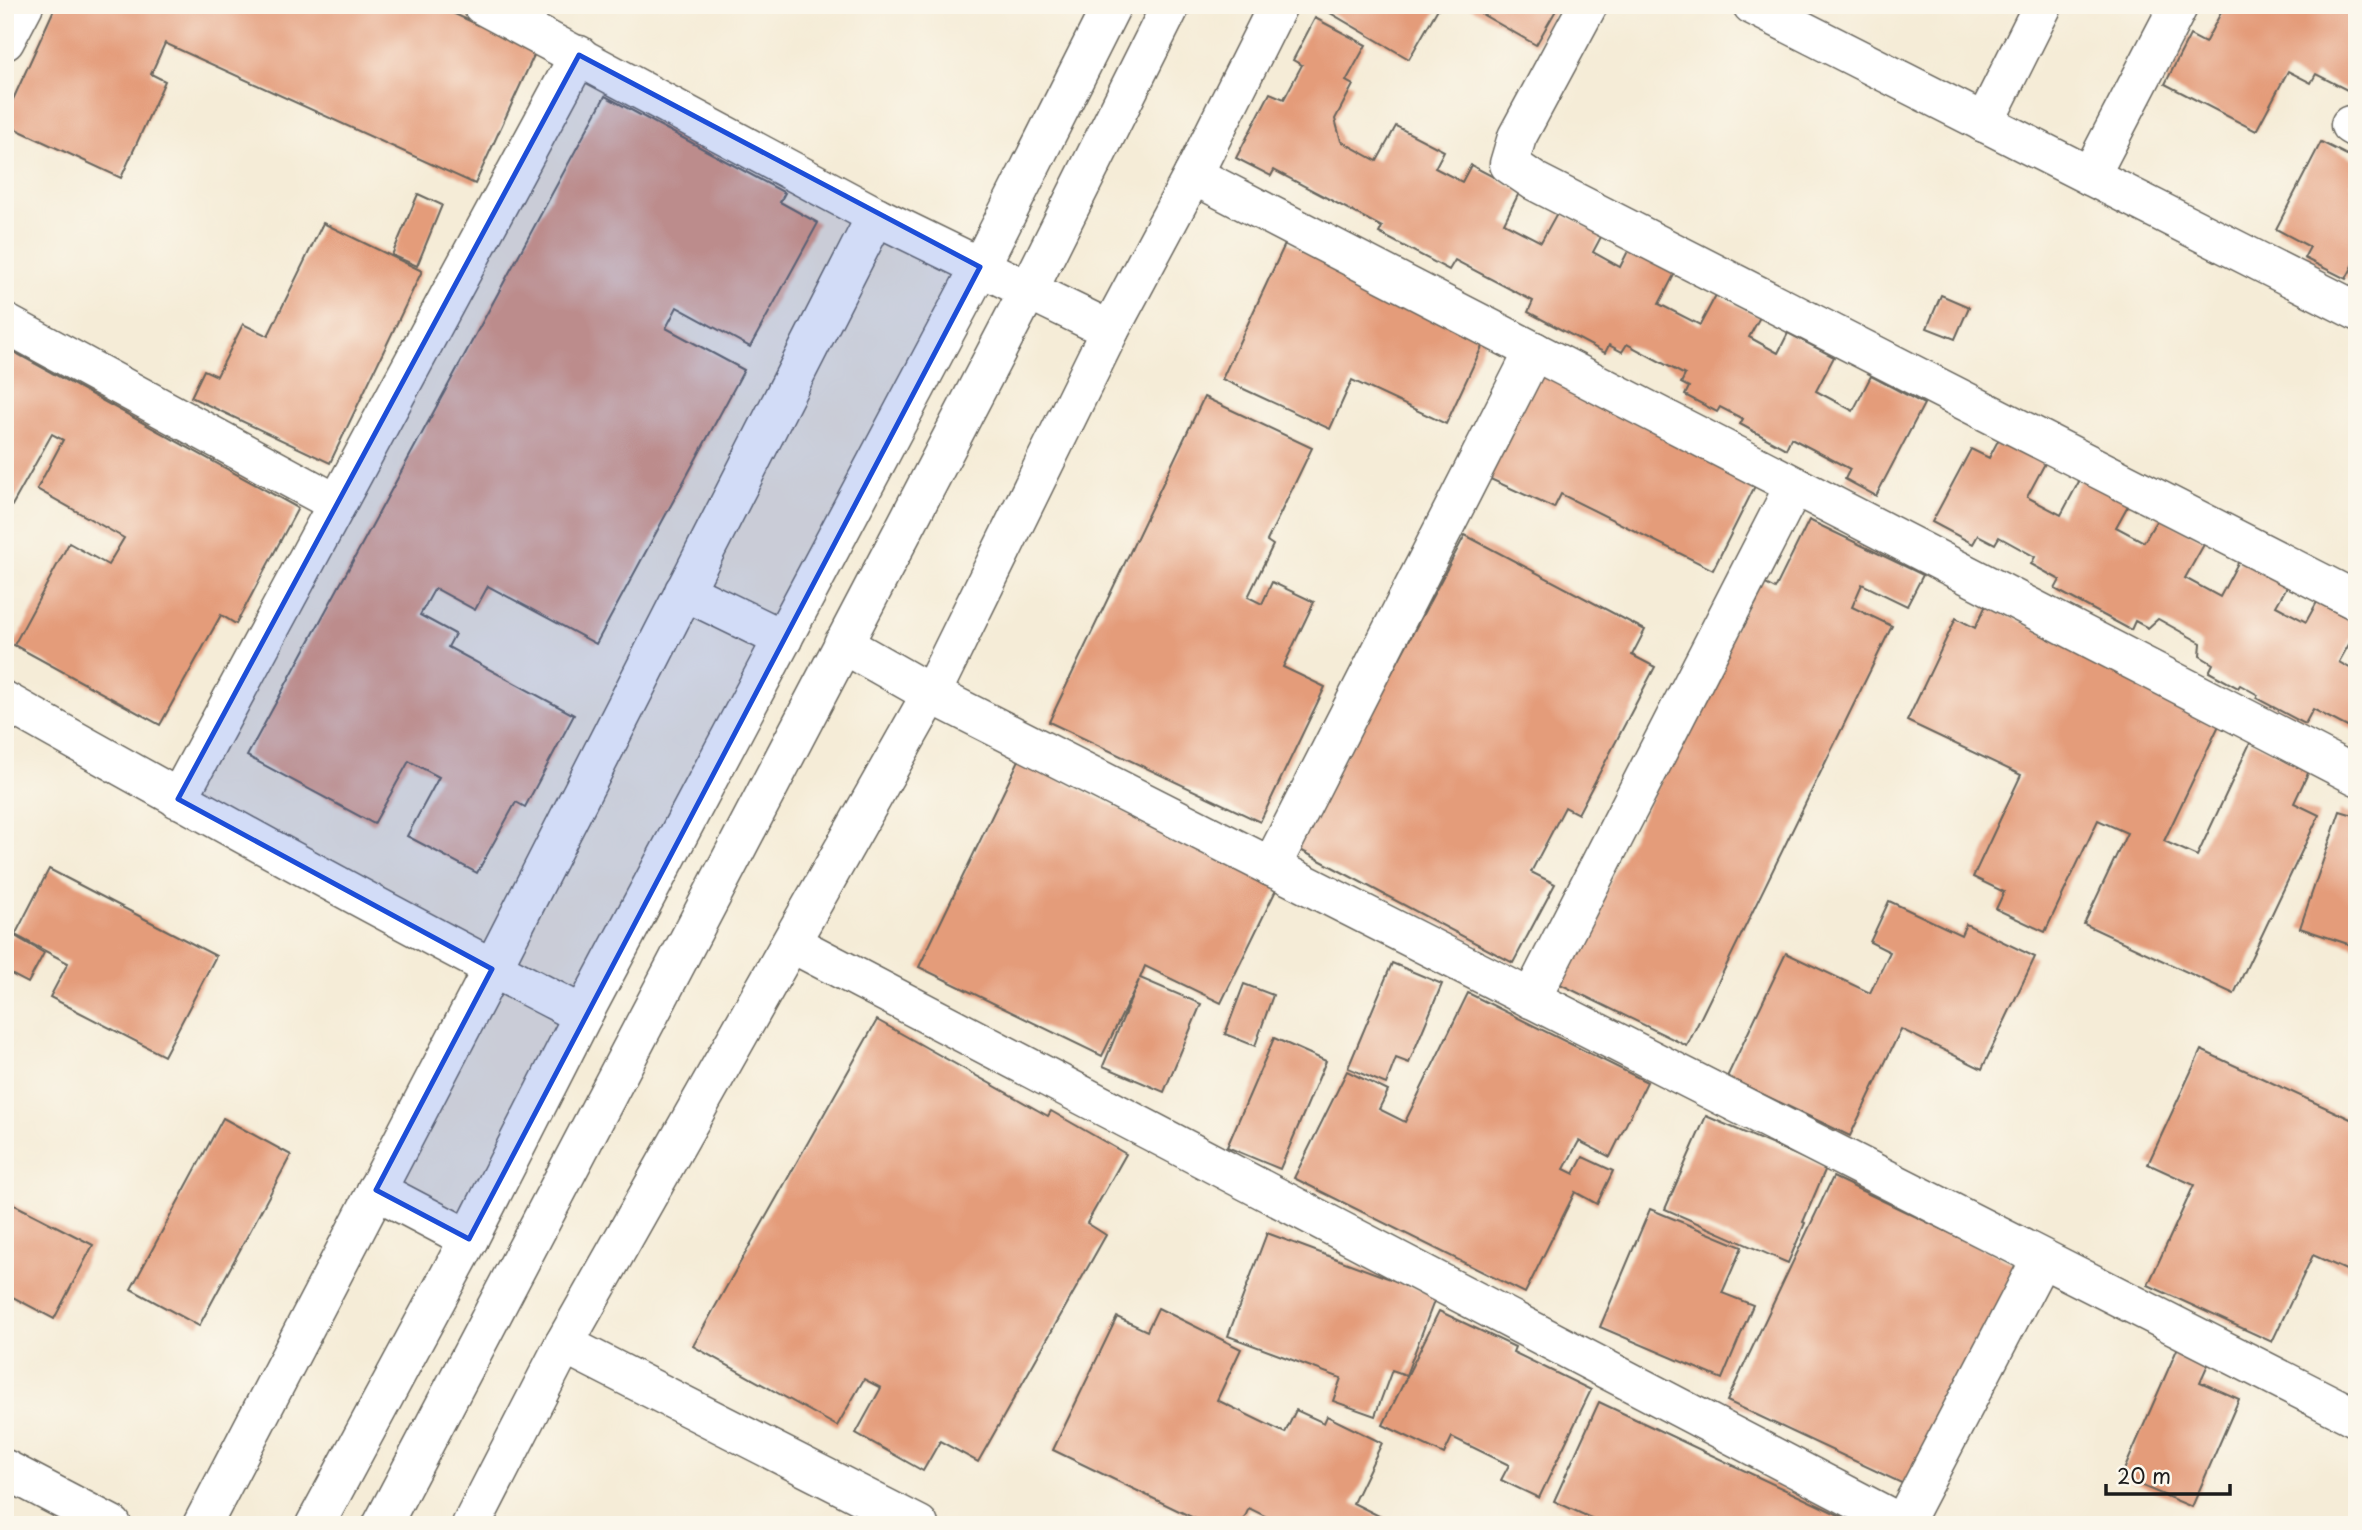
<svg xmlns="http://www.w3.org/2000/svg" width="2362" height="1530" viewBox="0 0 2362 1530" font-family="'Playpen Sans',sans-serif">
  <rect width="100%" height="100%" fill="#fbf7ec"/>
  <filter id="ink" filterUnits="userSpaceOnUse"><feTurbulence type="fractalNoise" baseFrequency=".0143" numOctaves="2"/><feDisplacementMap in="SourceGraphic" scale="14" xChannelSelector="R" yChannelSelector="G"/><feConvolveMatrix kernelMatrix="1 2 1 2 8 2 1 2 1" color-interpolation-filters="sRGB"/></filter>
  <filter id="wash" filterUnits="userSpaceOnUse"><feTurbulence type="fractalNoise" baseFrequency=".00686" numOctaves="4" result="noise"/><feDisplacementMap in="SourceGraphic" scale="28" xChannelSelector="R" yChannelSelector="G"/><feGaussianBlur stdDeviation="1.57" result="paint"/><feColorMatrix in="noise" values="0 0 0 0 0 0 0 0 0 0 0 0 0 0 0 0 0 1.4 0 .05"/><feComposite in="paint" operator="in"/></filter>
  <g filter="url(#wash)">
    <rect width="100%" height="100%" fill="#f5ecd7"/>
    <g id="blocks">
      <!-- building -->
      <g fill="#e49c7a">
        <path d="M 56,5 L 435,5 L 536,51 L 475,184 L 165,43 L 151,74 L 165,81 L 121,178 L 5,124 L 5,117 Z"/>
        <path d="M 1330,5 L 1440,5 L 1409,59 L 1327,11 Z"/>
        <path d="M 1466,5 L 1559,5 L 1536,45 Z"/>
        <path d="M 2225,5 L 2357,5 L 2357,95 L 2316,74 L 2311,83 L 2288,71 L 2256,131 L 2165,84 L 2190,35 L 2205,43 Z"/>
        <path d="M 1315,18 L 1366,45 L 1346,81 L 1353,85 L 1335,119 L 1341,141 L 1377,161 L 1396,126 L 1444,151 L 1435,168 L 1462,182 L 1471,165 L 1520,191 L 1504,223 L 1541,242 L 1558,211 L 1602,235 L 1593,252 L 1620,267 L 1629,249 L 1675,273 L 1659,304 L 1700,325 L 1716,295 L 1760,317 L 1749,337 L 1778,353 L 1788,333 L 1834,357 L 1816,391 L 1853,411 L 1871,376 L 1924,404 L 1876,496 L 1845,479 L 1850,469 L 1791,438 L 1786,449 L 1740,424 L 1743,419 L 1720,407 L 1717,412 L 1685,395 L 1689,387 L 1681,383 L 1685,375 L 1627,344 L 1622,352 L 1609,345 L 1605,353 L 1528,312 L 1533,301 L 1455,260 L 1449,270 L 1379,233 L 1382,227 L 1274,170 L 1271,176 L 1236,158 L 1270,93 L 1284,99 L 1302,65 L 1293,60 Z"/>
        <path d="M 605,96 L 785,193 L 780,202 L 818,223 L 750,347 L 677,307 L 666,328 L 744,370 L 596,644 L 488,586 L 475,610 L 435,588 L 420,615 L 455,634 L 448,647 L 574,715 L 525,807 L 516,802 L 477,873 L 407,836 L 439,777 L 409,761 L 374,824 L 247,756 Z"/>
        <path d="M 2321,142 L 2357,160 L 2357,171 L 2350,184 L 2357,188 L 2357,258 L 2346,279 L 2304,258 L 2310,247 L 2276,229 Z"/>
        <path d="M 418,194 L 442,205 L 417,266 L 392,255 Z"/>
        <path d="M 323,223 L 422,271 L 330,463 L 191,397 L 204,370 L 217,376 L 243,324 L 268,336 Z"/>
        <path d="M 1286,242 L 1487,336 L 1446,424 L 1352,380 L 1330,429 L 1222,379 Z"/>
        <path d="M 1941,295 L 1969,307 L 1955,339 L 1927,328 Z"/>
        <path d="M 5,347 L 298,508 L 236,624 L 221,615 L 160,725 L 14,645 L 69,543 L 108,565 L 124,538 L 37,489 L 63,440 L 52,434 L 5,518 Z"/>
        <path d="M 1538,372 L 1757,482 L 1713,570 L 1561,494 L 1554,508 L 1486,477 Z"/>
        <path d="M 1204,397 L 1312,448 L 1267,541 L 1273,545 L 1248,597 L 1262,604 L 1272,582 L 1314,602 L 1283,667 L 1325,687 L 1260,822 L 1049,722 Z"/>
        <path d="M 2003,431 L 2049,456 L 2027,497 L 2061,515 L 2083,474 L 2131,500 L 2116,527 L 2144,542 L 2159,516 L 2206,541 L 2185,578 L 2220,597 L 2240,559 L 2288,585 L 2276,606 L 2306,622 L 2317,602 L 2357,623 L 2357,630 L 2339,662 L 2357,672 L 2357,732 L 2313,709 L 2305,724 L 2256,698 L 2258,695 L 2240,685 L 2238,688 L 2209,672 L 2213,664 L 2200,656 L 2201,643 L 2158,619 L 2148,628 L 2135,621 L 2131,630 L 2055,589 L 2060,580 L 2031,564 L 2035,557 L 1999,537 L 1995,544 L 1978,535 L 1973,544 L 1932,522 L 1971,449 L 1989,458 Z"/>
        <path d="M 1809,520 L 1923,575 L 1907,606 L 1862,584 L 1852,607 L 1892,626 L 1687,1046 L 1560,984 L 1758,580 L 1775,589 Z"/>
        <path d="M 1465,535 L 1645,630 L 1632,655 L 1655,667 L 1578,814 L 1565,807 L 1531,872 L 1555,884 L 1513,963 L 1291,845 L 1370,714 Z"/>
        <path d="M 1986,605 L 2222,719 L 2164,841 L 2197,856 L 2251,741 L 2310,769 L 2294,803 L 2319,815 L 2234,994 L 2084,924 L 2127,833 L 2098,820 L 2045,932 L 1996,909 L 2004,892 L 1973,877 L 2021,775 L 1907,721 L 1956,618 L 1975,628 Z"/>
        <path d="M 1019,760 L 1278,886 L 1221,1003 L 1145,966 L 1140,978 L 1201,1004 L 1164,1092 L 1103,1066 L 1139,980 L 1102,1056 L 919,967 Z"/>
        <path d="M 2340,811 L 2357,816 L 2357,947 L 2300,928 Z"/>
        <path d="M 49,869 L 216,956 L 164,1056 L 50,997 L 68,963 L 15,935 Z"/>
        <path d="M 1889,901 L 1961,935 L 1966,924 L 2035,957 L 1982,1069 L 1901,1029 L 1850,1136 L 1727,1077 L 1786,953 L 1870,993 L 1890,952 L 1870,942 Z"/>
        <path d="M 13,935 L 44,953 L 28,983 L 5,971 L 5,949 Z"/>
        <path d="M 1392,963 L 1442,984 L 1409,1063 L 1396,1058 L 1386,1084 L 1348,1068 Z"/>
        <path d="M 1244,984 L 1273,995 L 1255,1046 L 1225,1034 Z"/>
        <path d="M 1468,993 L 1647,1082 L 1610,1157 L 1579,1141 L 1564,1169 L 1574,1174 L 1583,1157 L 1613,1171 L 1597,1204 L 1575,1192 L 1525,1293 L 1294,1178 L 1347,1071 L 1388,1091 L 1379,1109 L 1405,1122 Z"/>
        <path d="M 877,1020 L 1048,1116 L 1051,1111 L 1126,1154 L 1087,1223 L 1106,1235 L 978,1462 L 940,1441 L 923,1471 L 856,1433 L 881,1388 L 864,1379 L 837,1426 L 693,1346 Z"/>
        <path d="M 1274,1038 L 1326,1061 L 1280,1169 L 1227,1147 Z"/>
        <path d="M 2201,1050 L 2357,1122 L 2357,1275 L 2313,1255 L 2272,1342 L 2148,1285 L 2194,1185 L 2148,1164 Z"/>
        <path d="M 1706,1116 L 1826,1168 L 1803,1222 L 1805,1223 L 1788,1263 L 1665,1209 Z"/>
        <path d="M 223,1118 L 291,1155 L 199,1326 L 131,1289 Z"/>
        <path d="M 1833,1177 L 2017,1265 L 1912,1488 L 1727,1401 Z"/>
        <path d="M 5,1200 L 93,1245 L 54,1319 L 5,1293 Z"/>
        <path d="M 1650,1209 L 1742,1247 L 1722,1293 L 1753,1305 L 1722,1379 L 1600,1327 Z"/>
        <path d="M 1267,1233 L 1436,1296 L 1406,1375 L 1392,1370 L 1375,1416 L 1333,1401 L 1341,1378 L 1228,1336 Z"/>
        <path d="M 1158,1308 L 1241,1349 L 1217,1400 L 1285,1433 L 1296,1410 L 1324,1423 L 1327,1416 L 1382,1443 L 1353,1503 L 1397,1525 L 1283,1525 L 1249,1508 L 1241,1525 L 1208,1525 L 1053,1450 L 1117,1317 L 1147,1331 Z"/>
        <path d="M 1439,1311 L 1515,1347 L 1513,1352 L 1591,1390 L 1539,1498 L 1501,1480 L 1509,1465 L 1452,1437 L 1444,1454 L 1383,1425 Z"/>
        <path d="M 2178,1347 L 2209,1362 L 2200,1382 L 2239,1399 L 2192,1507 L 2121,1477 Z"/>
        <path d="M 1599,1402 L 1860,1525 L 1606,1525 L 1554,1501 Z"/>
      </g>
    </g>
  </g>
  <g filter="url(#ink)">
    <use href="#blocks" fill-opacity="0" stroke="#68655d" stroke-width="2"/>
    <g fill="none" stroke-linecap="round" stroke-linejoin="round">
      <defs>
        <g id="minor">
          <path d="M 482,5 L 876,216 L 1110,330"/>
          <path d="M 1588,5 L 1517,137 L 1509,164 L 1534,181 L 2357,601"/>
          <path d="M 1752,5 L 2357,311"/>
          <path d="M 5,41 L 24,5"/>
          <path d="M 1984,123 L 2043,5"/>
          <path d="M 2350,125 L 2357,129"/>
          <path d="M 1193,175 L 2357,776"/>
          <path d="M 2090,176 L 2179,5"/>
          <path d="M 5,323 L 336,503"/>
          <path d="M 684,591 L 783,639"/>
          <path d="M 843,644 L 931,694 L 2357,1418"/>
          <path d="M 5,701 C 196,809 388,915 583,1015"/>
          <path d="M 178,799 L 579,55"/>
          <path d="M 1271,867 L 1534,351"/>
          <path d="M 791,943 L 1904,1525"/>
          <path d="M 1531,999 L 1794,486"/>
          <path d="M 376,1190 L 469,1239"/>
          <path d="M 564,1344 L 919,1525"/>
          <path d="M 5,1469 L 112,1525"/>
          <path d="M 202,1525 L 492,969 L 876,216"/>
          <path d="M 471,1525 L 564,1344 L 931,694 L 1110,330 L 1193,175 L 1278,5"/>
          <path d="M 1902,1525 L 2041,1259"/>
        </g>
        <g id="highway">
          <path d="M 315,1525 L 469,1239 L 583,1015 L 980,267 L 1112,5"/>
          <path d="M 382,1525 L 903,531 L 1028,291 L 1171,5"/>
        </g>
      </defs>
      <!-- minor casing -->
      <use href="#minor" stroke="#68655d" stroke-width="41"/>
      <!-- highway casing -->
      <use href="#highway" stroke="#68655d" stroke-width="41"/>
      <!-- minor -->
      <use href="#minor" stroke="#fff" stroke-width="38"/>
      <!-- highway -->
      <use href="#highway" stroke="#fff" stroke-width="38"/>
    </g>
  </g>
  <!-- marked area -->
  <path fill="#1d4ed8" fill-opacity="0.2" stroke="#1d4ed8" stroke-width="5" stroke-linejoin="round" d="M 579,55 L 980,267 L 469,1239 L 376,1190 L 492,969 L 178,799 Z"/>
  <!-- margin -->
  <rect width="2362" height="1530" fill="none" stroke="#fbf7ec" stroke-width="28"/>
  <!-- scale -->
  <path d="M2106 1484v10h124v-10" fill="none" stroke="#1c1c1c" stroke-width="3.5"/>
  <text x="2117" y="1484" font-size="21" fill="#1c1c1c" stroke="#fbf7ec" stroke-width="5" paint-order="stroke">20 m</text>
</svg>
